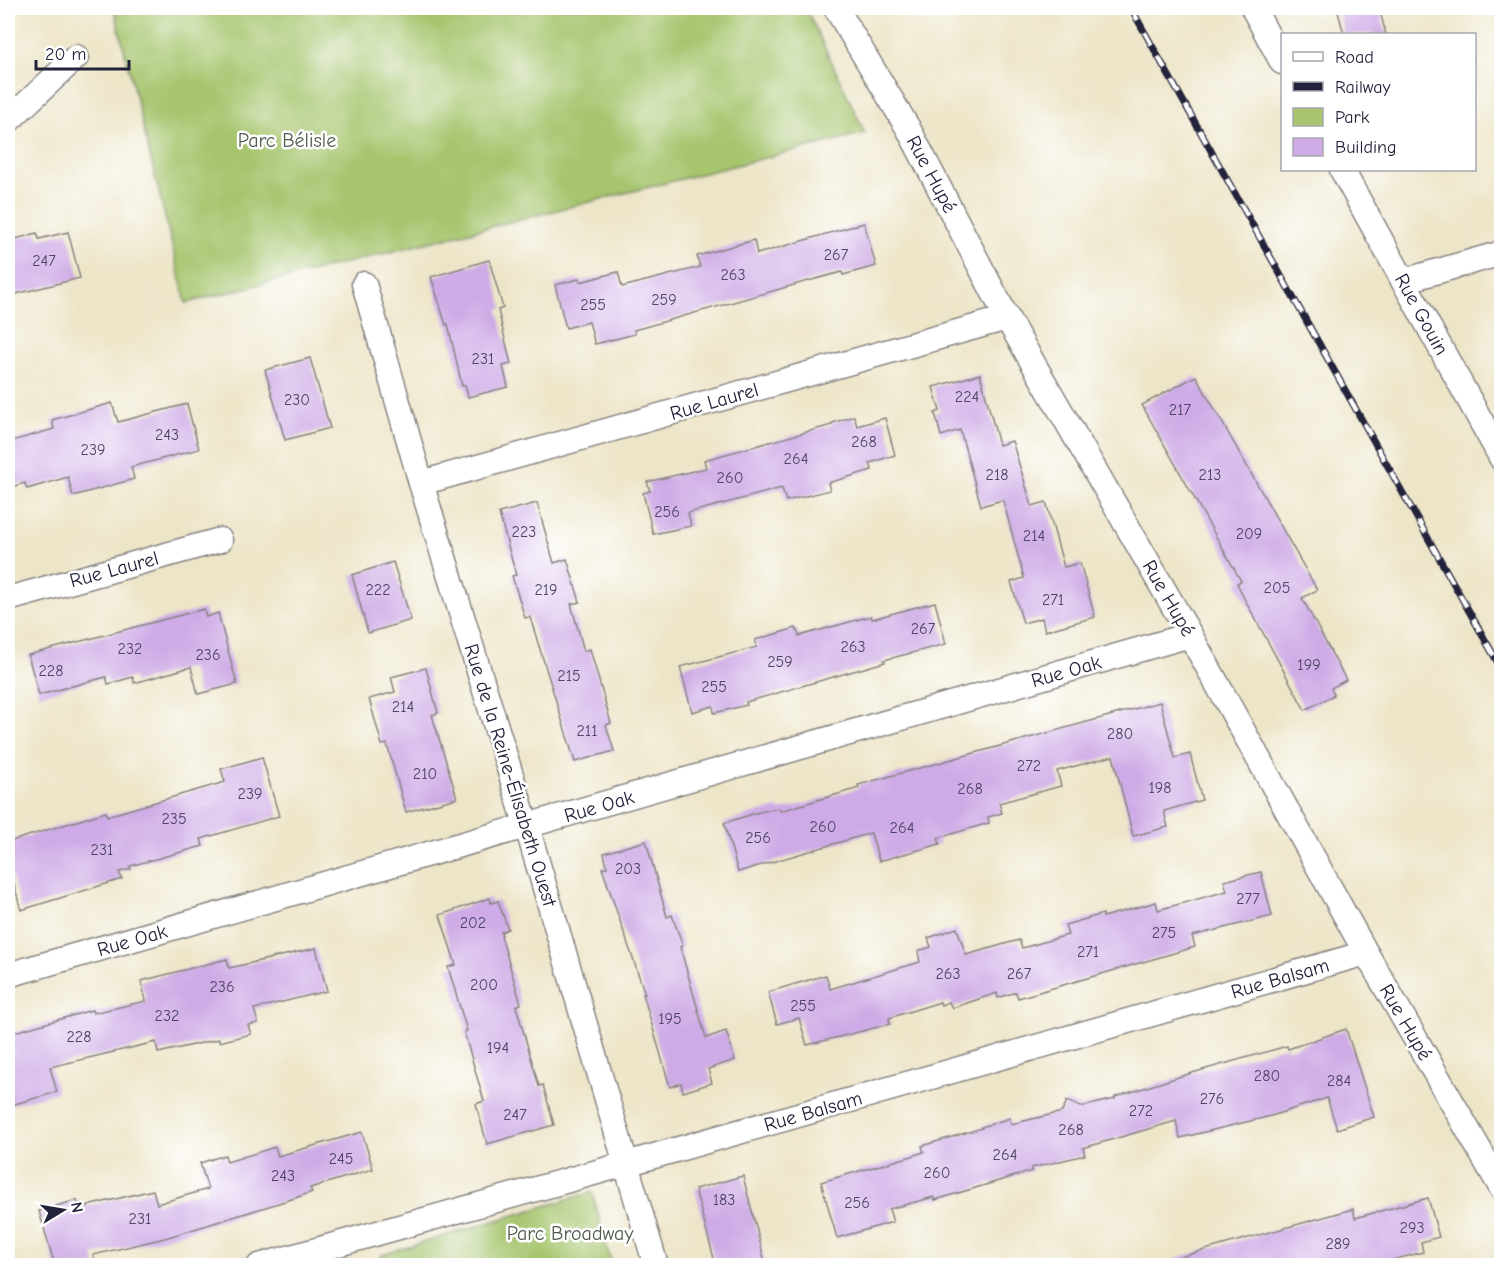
<svg xmlns="http://www.w3.org/2000/svg" width="1509" height="1273" viewBox="0 0 1509 1273" font-family="'Comic Neue',sans-serif">
  <rect width="100%" height="100%" fill="#fff"/>
  <filter id="ink" filterUnits="userSpaceOnUse"><feTurbulence type="fractalNoise" baseFrequency=".0167" numOctaves="2"/><feDisplacementMap in="SourceGraphic" scale="12" xChannelSelector="R" yChannelSelector="G"/><feConvolveMatrix kernelMatrix="1 2 1 2 8 2 1 2 1" color-interpolation-filters="sRGB"/></filter>
  <filter id="wash" filterUnits="userSpaceOnUse"><feTurbulence type="fractalNoise" baseFrequency=".008" numOctaves="4" result="noise"/><feDisplacementMap in="SourceGraphic" scale="24" xChannelSelector="R" yChannelSelector="G"/><feGaussianBlur stdDeviation="1.35" result="paint"/><feColorMatrix in="noise" values="0 0 0 0 0 0 0 0 0 0 0 0 0 0 0 0 0 1.4 0 .05"/><feComposite in="paint" operator="in"/></filter>
  <g filter="url(#wash)">
    <rect width="100%" height="100%" fill="#ede5c8"/>
    <!-- green -->
    <g fill="#a6c56d" stroke="#647454" stroke-width="1.5">
      <path d="M 114,8 L 806,8 L 865,133 L 186,303 Z"/>
      <path d="M 592,1192 L 612,1265 L 384,1265 L 381,1255 Z"/>
    </g>
    <g id="blocks">
      <!-- building -->
      <g fill="#ceabe6">
        <path d="M 1337,8 L 1379,8 L 1386,34 L 1344,34 Z"/>
        <path d="M 864,223 L 876,266 L 843,275 L 842,272 L 808,281 L 634,330 L 635,334 L 595,344 L 589,322 L 566,328 L 555,285 L 579,279 L 580,282 L 618,272 L 622,287 L 700,267 L 697,256 L 754,240 L 757,254 Z"/>
        <path d="M 68,232 L 80,278 L 8,296 L 8,241 L 37,233 L 39,239 Z"/>
        <path d="M 489,260 L 503,308 L 498,310 L 511,364 L 503,366 L 508,387 L 468,397 L 465,385 L 462,386 L 448,324 L 446,325 L 431,277 Z"/>
        <path d="M 310,358 L 330,428 L 285,440 L 265,370 Z"/>
        <path d="M 980,374 L 999,445 L 1012,441 L 1032,506 L 1046,502 L 1064,567 L 1080,563 L 1095,617 L 1045,631 L 1042,618 L 1023,623 L 1011,582 L 1024,578 L 1003,500 L 981,506 L 960,430 L 941,436 L 935,413 L 940,411 L 933,387 Z"/>
        <path d="M 1196,376 L 1317,590 L 1302,598 L 1346,680 L 1331,688 L 1334,695 L 1305,710 L 1244,598 L 1237,583 L 1241,581 L 1142,405 Z"/>
        <path d="M 112,403 L 118,422 L 187,404 L 199,449 L 131,467 L 134,479 L 73,496 L 68,477 L 27,489 L 25,483 L 8,488 L 8,442 L 54,429 L 52,420 Z"/>
        <path d="M 854,416 L 857,426 L 885,418 L 895,455 L 870,463 L 872,470 L 828,483 L 830,490 L 786,501 L 782,488 L 688,513 L 691,526 L 653,534 L 643,493 L 650,491 L 647,482 L 706,468 L 704,460 L 832,425 L 832,423 Z"/>
        <path d="M 537,503 L 554,563 L 567,559 L 580,602 L 571,604 L 584,651 L 590,649 L 611,723 L 606,725 L 614,751 L 575,762 L 530,617 L 525,618 L 512,576 L 516,575 L 499,513 Z"/>
        <path d="M 393,562 L 411,620 L 368,633 L 352,575 Z"/>
        <path d="M 935,602 L 946,644 L 884,660 L 885,662 L 746,702 L 747,705 L 714,713 L 713,706 L 692,712 L 680,667 L 757,647 L 755,640 L 796,628 L 799,636 L 871,616 L 872,619 Z"/>
        <path d="M 204,609 L 206,617 L 218,613 L 237,684 L 198,694 L 191,667 L 134,683 L 133,677 L 108,684 L 106,677 L 39,695 L 28,655 Z"/>
        <path d="M 426,668 L 438,713 L 432,715 L 457,798 L 406,812 L 387,744 L 382,745 L 369,699 L 395,692 L 391,677 Z"/>
        <path d="M 1160,702 L 1175,758 L 1190,754 L 1202,800 L 1164,811 L 1168,827 L 1133,836 L 1113,756 L 1057,771 L 1061,786 L 999,803 L 1002,813 L 988,817 L 989,823 L 938,838 L 940,844 L 879,861 L 871,833 L 738,872 L 724,823 L 759,812 L 779,808 L 780,811 L 859,788 L 858,785 Z"/>
        <path d="M 262,757 L 279,816 L 201,839 L 203,846 L 130,866 L 131,869 L 119,872 L 122,879 L 21,910 L 8,862 L 8,842 L 106,812 L 107,816 L 225,782 L 221,769 Z"/>
        <path d="M 646,841 L 667,917 L 672,915 L 683,946 L 680,947 L 706,1038 L 726,1031 L 735,1060 L 708,1069 L 712,1083 L 683,1092 L 681,1083 L 670,1087 L 643,994 L 645,994 L 602,868 L 607,867 L 604,853 Z"/>
        <path d="M 1261,872 L 1272,916 L 1192,936 L 1195,947 L 1018,998 L 1016,992 L 998,998 L 997,993 L 952,1008 L 949,1002 L 941,1005 L 940,1002 L 889,1018 L 890,1024 L 807,1045 L 799,1018 L 777,1024 L 768,992 L 826,975 L 830,989 L 920,962 L 918,951 L 931,947 L 928,938 L 957,928 L 966,955 L 1019,940 L 1022,948 L 1068,935 L 1065,925 L 1103,914 L 1103,917 L 1156,902 L 1158,910 L 1227,891 L 1224,881 Z"/>
        <path d="M 490,898 L 491,903 L 498,901 L 508,929 L 501,932 L 502,935 L 501,936 L 521,1004 L 516,1006 L 539,1086 L 543,1085 L 554,1125 L 487,1144 L 476,1104 L 484,1101 L 464,1032 L 467,1031 L 448,967 L 456,965 L 440,915 Z"/>
        <path d="M 316,948 L 327,991 L 254,1009 L 258,1023 L 248,1025 L 251,1034 L 219,1042 L 219,1039 L 158,1053 L 156,1042 L 50,1067 L 57,1092 L 8,1106 L 8,1034 L 92,1010 L 93,1013 L 146,1001 L 141,981 L 227,959 L 229,968 Z"/>
        <path d="M 1346,1029 L 1374,1117 L 1337,1129 L 1327,1098 L 1271,1116 L 1180,1138 L 1176,1121 L 1083,1148 L 1085,1155 L 1031,1168 L 1032,1171 L 935,1200 L 934,1197 L 889,1209 L 893,1222 L 837,1238 L 821,1182 L 912,1156 L 924,1152 L 922,1146 L 982,1128 L 981,1127 L 1010,1118 L 1011,1124 L 1062,1112 L 1067,1101 L 1081,1107 L 1115,1099 L 1115,1097 L 1185,1075 L 1287,1046 L 1288,1049 Z"/>
        <path d="M 362,1132 L 373,1169 L 310,1188 L 312,1192 L 295,1198 L 165,1238 L 93,1255 L 96,1266 L 55,1266 L 39,1211 L 77,1200 L 79,1208 L 153,1190 L 157,1204 L 208,1189 L 200,1163 L 225,1155 L 227,1162 L 275,1147 L 278,1156 Z"/>
        <path d="M 743,1176 L 766,1266 L 716,1266 L 695,1189 Z"/>
        <path d="M 1428,1198 L 1439,1237 L 1421,1242 L 1423,1252 L 1370,1266 L 1177,1266 L 1176,1258 L 1353,1209 L 1355,1218 Z"/>
      </g>
    </g>
  </g>
  <g filter="url(#ink)">
    <use href="#blocks" fill-opacity="0" stroke="#888482" stroke-width="1.5"/>
    <g fill="none" stroke-linecap="round" stroke-linejoin="round">
      <defs>
        <g id="minor">
          <path d="M 836,8 L 908,128 L 1007,318 L 1190,635 L 1366,953 L 1502,1189"/>
          <path d="M 1253,8 L 1282,62"/>
          <path d="M 8,121 L 76,57"/>
          <path d="M 1342,170 L 1502,459"/>
          <path d="M 1403,281 L 1502,253"/>
          <path d="M 364,284 L 421,483 L 527,827 L 656,1266"/>
          <path d="M 421,483 L 1007,318"/>
          <path d="M 8,599 L 220,540"/>
          <path d="M 8,975 L 1190,635"/>
          <path d="M 259,1266 L 626,1164 L 1366,953"/>
        </g>
      </defs>
      <!-- minor casing -->
      <use href="#minor" stroke="#888482" stroke-width="27"/>
      <!-- minor -->
      <use href="#minor" stroke="#fff" stroke-width="24"/>
      <defs>
        <path id="rail" d="M 1131,8 L 1502,670"/>
      </defs>
      <!-- rail casing -->
      <use href="#rail" stroke="#22223b" stroke-width="7"/>
      <!-- rail -->
      <use href="#rail" stroke="#fff" stroke-width="4.5" stroke-dasharray="14" stroke-linecap="butt"/>
    </g>
  </g>
  <g text-anchor="middle" stroke-width="5" stroke-linejoin="round" paint-order="stroke">
    <!-- number labels -->
    <g font-size="16" fill="#4d4466">
      <text x="836" y="260">267</text>
      <text x="44" y="266">247</text>
      <text x="733" y="280">263</text>
      <text x="664" y="305">259</text>
      <text x="593" y="310">255</text>
      <text x="483" y="364">231</text>
      <text x="967" y="402">224</text>
      <text x="297" y="405">230</text>
      <text x="1180" y="415">217</text>
      <text x="167" y="440">243</text>
      <text x="864" y="447">268</text>
      <text x="93" y="455">239</text>
      <text x="796" y="464">264</text>
      <text x="997" y="480">218</text>
      <text x="1210" y="480">213</text>
      <text x="730" y="483">260</text>
      <text x="667" y="517">256</text>
      <text x="524" y="537">223</text>
      <text x="1249" y="539">209</text>
      <text x="1034" y="541">214</text>
      <text x="1277" y="593">205</text>
      <text x="378" y="595">222</text>
      <text x="546" y="595">219</text>
      <text x="1053" y="605">271</text>
      <text x="923" y="634">267</text>
      <text x="853" y="652">263</text>
      <text x="130" y="654">232</text>
      <text x="208" y="660">236</text>
      <text x="780" y="667">259</text>
      <text x="1309" y="670">199</text>
      <text x="51" y="676">228</text>
      <text x="569" y="681">215</text>
      <text x="714" y="692">255</text>
      <text x="403" y="712">214</text>
      <text x="587" y="736">211</text>
      <text x="1120" y="739">280</text>
      <text x="1029" y="771">272</text>
      <text x="425" y="779">210</text>
      <text x="1160" y="793">198</text>
      <text x="970" y="794">268</text>
      <text x="250" y="799">239</text>
      <text x="174" y="824">235</text>
      <text x="823" y="832">260</text>
      <text x="902" y="833">264</text>
      <text x="758" y="843">256</text>
      <text x="102" y="855">231</text>
      <text x="628" y="874">203</text>
      <text x="1248" y="904">277</text>
      <text x="473" y="928">202</text>
      <text x="1164" y="938">275</text>
      <text x="1088" y="957">271</text>
      <text x="948" y="979">263</text>
      <text x="1019" y="979">267</text>
      <text x="484" y="990">200</text>
      <text x="222" y="992">236</text>
      <text x="803" y="1011">255</text>
      <text x="167" y="1021">232</text>
      <text x="670" y="1024">195</text>
      <text x="79" y="1042">228</text>
      <text x="498" y="1053">194</text>
      <text x="1267" y="1081">280</text>
      <text x="1339" y="1086">284</text>
      <text x="1212" y="1104">276</text>
      <text x="1141" y="1116">272</text>
      <text x="515" y="1120">247</text>
      <text x="1071" y="1135">268</text>
      <text x="1005" y="1160">264</text>
      <text x="341" y="1164">245</text>
      <text x="937" y="1178">260</text>
      <text x="283" y="1181">243</text>
      <text x="724" y="1205">183</text>
      <text x="857" y="1208">256</text>
      <text x="140" y="1224">231</text>
      <text x="1412" y="1233">293</text>
      <text x="1338" y="1249">289</text>
    </g>
    <!-- park labels -->
    <g font-size="20" fill="#505b4c" stroke="#fff">
      <text x="287" y="147">Parc Bélisle</text>
      <text x="570" y="1240">Parc Broadway</text>
    </g>
    <!-- street labels -->
    <g font-size="20" fill="#22223b" stroke="#fff">
      <text transform="translate(932 174) rotate(62)" y="7">Rue Hupé</text>
      <text transform="translate(1422 314) rotate(61)" y="7">Rue Gouin</text>
      <text transform="translate(714 401) rotate(-16)" y="7">Rue Laurel</text>
      <text transform="translate(114 569) rotate(-15)" y="7">Rue Laurel</text>
      <text transform="translate(1169 598) rotate(60)" y="7">Rue Hupé</text>
      <text transform="translate(1066 671) rotate(-16)" y="7">Rue Oak</text>
      <text transform="translate(511 775) rotate(73)" y="7">Rue de la Reine-Élisabeth Ouest</text>
      <text transform="translate(599 806) rotate(-16)" y="7">Rue Oak</text>
      <text transform="translate(132 940) rotate(-16)" y="7">Rue Oak</text>
      <text transform="translate(1280 978) rotate(-16)" y="7">Rue Balsam</text>
      <text transform="translate(1406 1022) rotate(60)" y="7">Rue Hupé</text>
      <text transform="translate(813 1111) rotate(-16)" y="7">Rue Balsam</text>
    </g>
  </g>
  <!-- margin -->
  <rect width="1509" height="1273" fill="none" stroke="#fff" stroke-width="30"/>
  <!-- legend -->
  <rect x="1281" y="33" width="195" height="138" fill="#ffffff" stroke="#a7a7b1" stroke-width="1.5"/>
  <rect x="1293" y="52" width="30" height="9" fill="#ffffff" stroke="#a7a7b1" stroke-width="1.5"/>
  <text x="1335" y="63" font-size="18" fill="#22223b">Road</text>
  <rect x="1293" y="82" width="30" height="9" fill="#22223b" stroke="#a7a7b1" stroke-width="1.5"/>
  <text x="1335" y="93" font-size="18" fill="#22223b">Railway</text>
  <rect x="1293" y="108" width="30" height="18" fill="#a6c56d" stroke="#a7a7b1" stroke-width="1.5"/>
  <text x="1335" y="123" font-size="18" fill="#22223b">Park</text>
  <rect x="1293" y="138" width="30" height="18" fill="#ceabe6" stroke="#a7a7b1" stroke-width="1.5"/>
  <text x="1335" y="153" font-size="18" fill="#22223b">Building</text>
  <!-- north arrow -->
  <g transform="translate(63 1210) rotate(79)" stroke="#ffffff" stroke-width="4.5" paint-order="stroke">
  <path d="M0-4.5L10 22L0 15L-10 22Z" fill="#22223b"/>
  <text y="-9" font-size="16" font-weight="bold" text-anchor="middle" fill="#22223b">N</text>
  </g>
  <!-- scale -->
  <path d="M36 60v9h93v-9" fill="none" stroke="#22223b" stroke-width="3"/>
  <text x="45" y="60" font-size="18" fill="#22223b" stroke="#ffffff" stroke-width="4.5" paint-order="stroke">20 m</text>
</svg>
